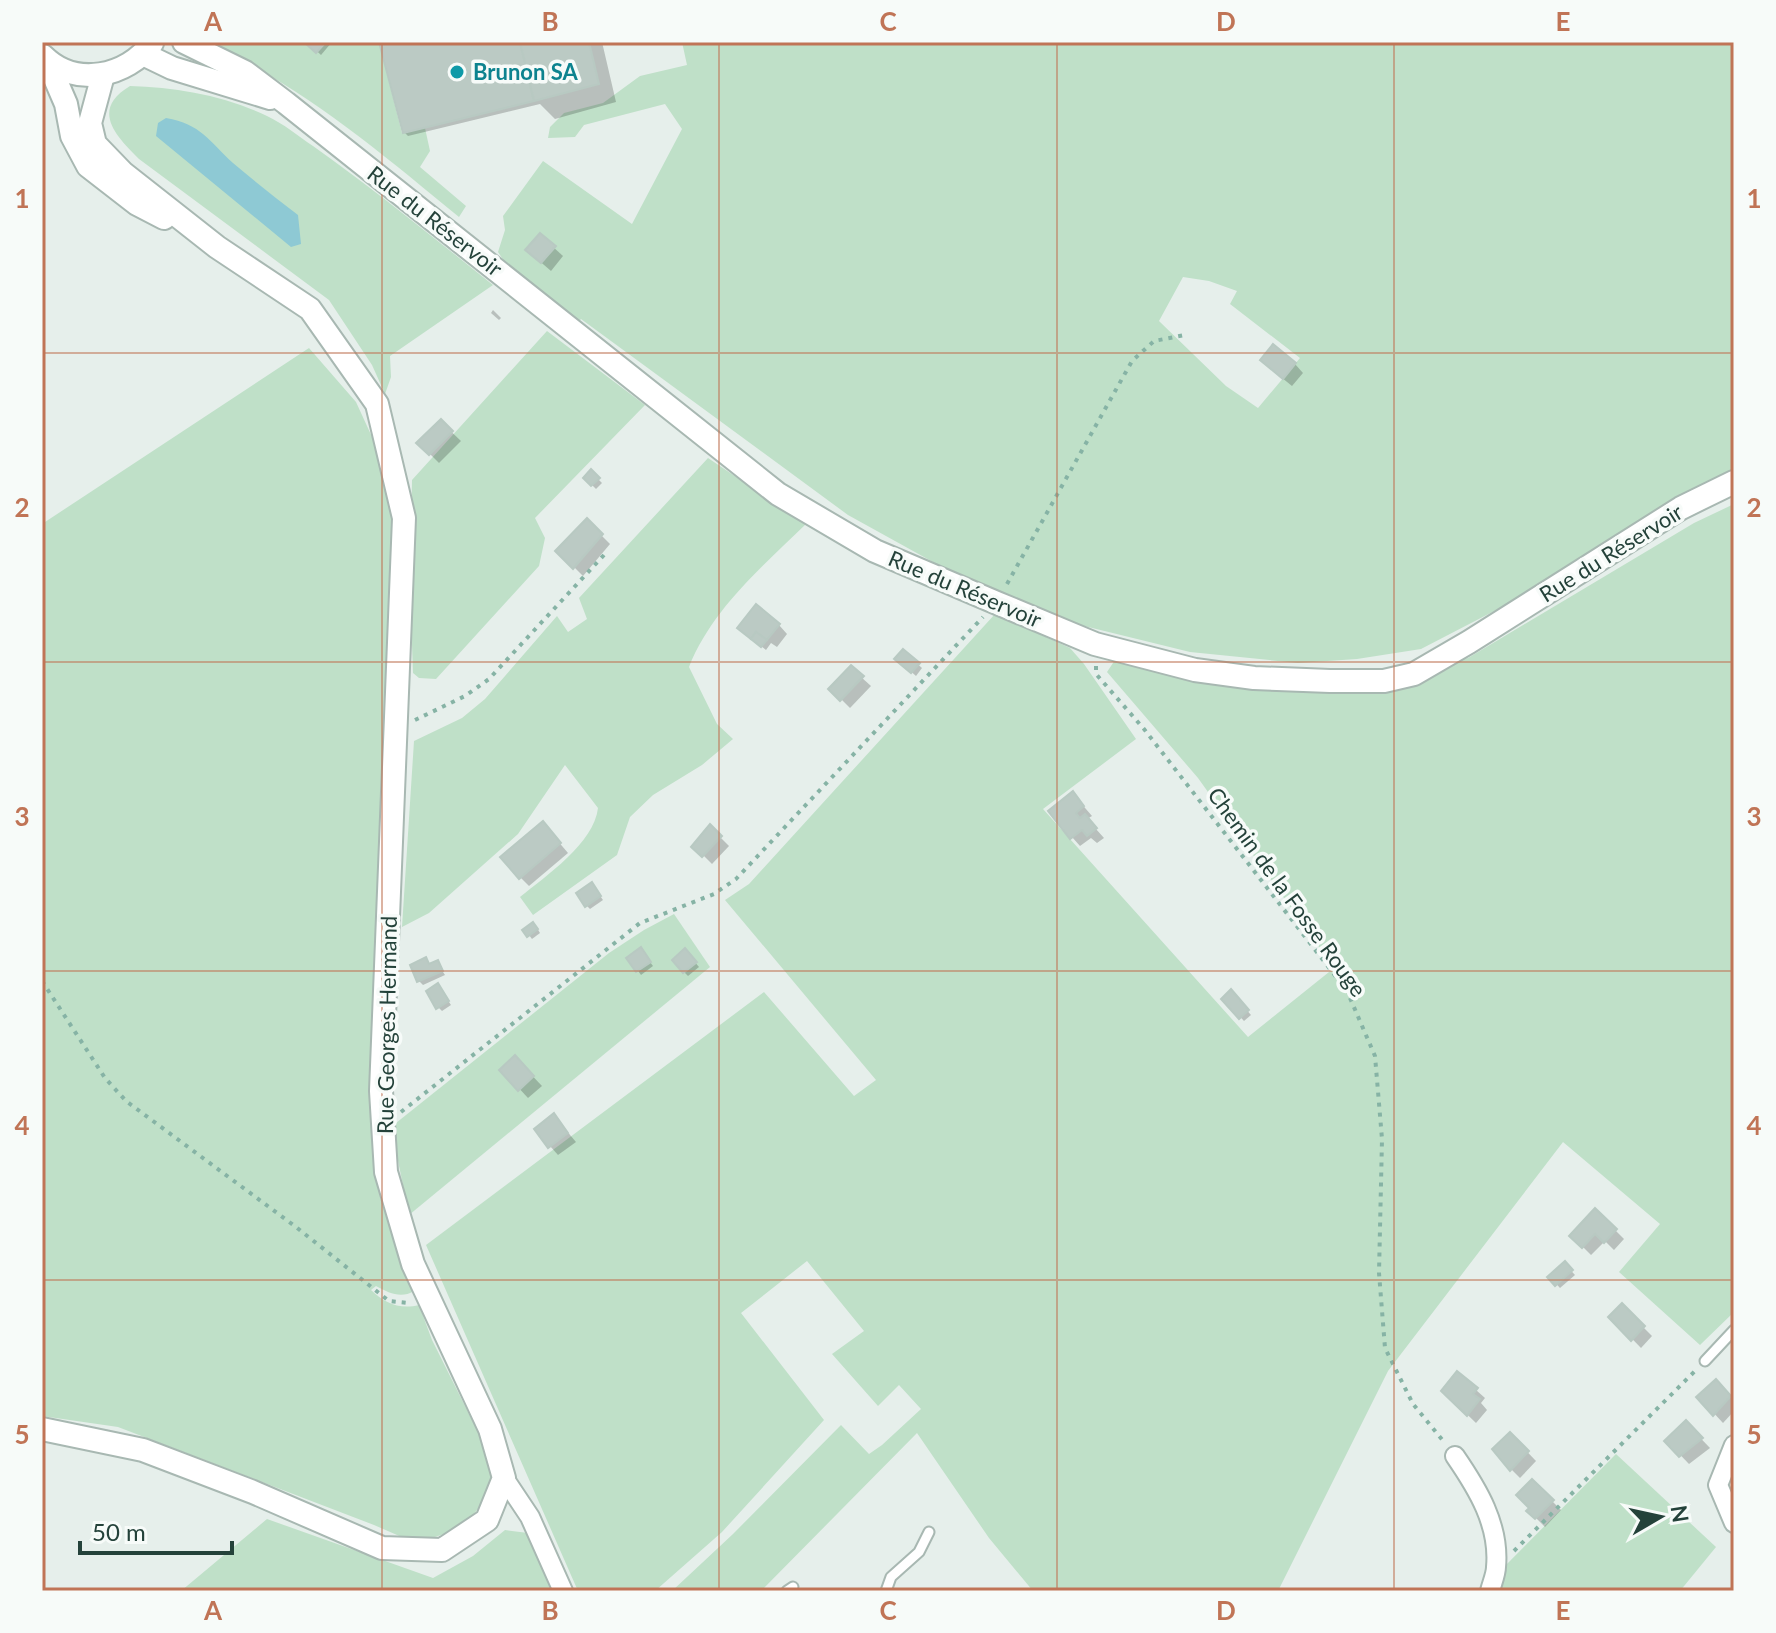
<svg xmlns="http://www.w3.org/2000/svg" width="1776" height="1633" viewBox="0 0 1776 1633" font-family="Lato,sans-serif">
  <rect width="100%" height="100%" fill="#e6efeb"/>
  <!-- green -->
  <g fill="#bfe0c8" fill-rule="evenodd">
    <path d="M 204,42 L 379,42 L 402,133 L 425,128 L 430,151 L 420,167 L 466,206 L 459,217 C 380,152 299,83 204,42 Z"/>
    <path d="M 682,42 L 1734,42 L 1734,474 L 1686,498 L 1502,607 L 1421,649 L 1357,659 L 1298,663 L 1190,652 L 1076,624 L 942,567 L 848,515 L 581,319 L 576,325 L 510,270 L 498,252 L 505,230 L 503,216 L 543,161 L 632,224 L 682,129 L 665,104 L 584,125 L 575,137 L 548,138 L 550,127 L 564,113 L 603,103 L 640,76 L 687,65 ZM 1183,277 L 1209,281 L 1237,291 L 1230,304 L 1300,358 L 1258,408 L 1226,386 L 1159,321 Z"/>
    <path d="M 130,86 C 176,87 226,96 267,116 C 284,124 298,136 313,146 C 375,190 434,238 493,285 L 390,356 L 391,377 L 385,394 L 372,365 L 329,300 L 139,159 C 116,136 90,110 130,86 Z"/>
    <path d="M 547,331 L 645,405 L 535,518 L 545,538 L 539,566 L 436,679 L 419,678 L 413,673 L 410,589 L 412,480 Z"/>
    <path d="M 309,348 L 356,402 L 378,450 L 394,504 L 374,1112 L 380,1197 L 395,1244 L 414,1291 C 401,1299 389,1293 376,1286 L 371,1290 C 384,1303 400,1310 419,1305 L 432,1340 L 491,1458 L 492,1481 L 485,1499 L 471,1518 L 453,1531 L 423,1541 L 404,1538 L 374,1525 L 118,1427 L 42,1416 L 42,524 Z"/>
    <path d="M 708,458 L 806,524 C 762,567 712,609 689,667 L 717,724 L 733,739 L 702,765 L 653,795 L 630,817 L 617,855 L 533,915 L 520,897 C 546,876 594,843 598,808 L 565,765 L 518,834 L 429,913 L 402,927 L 414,741 L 462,718 L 485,699 L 557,616 L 568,632 L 587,619 L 579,598 Z"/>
    <path d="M 1734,504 L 1734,1312 L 1700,1345 L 1619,1272 L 1660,1224 L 1563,1142 L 1388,1371 L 1278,1591 L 1033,1591 L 989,1538 L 917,1433 L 761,1591 L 672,1591 L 733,1534 L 841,1425 L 869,1454 L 882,1445 L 921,1409 L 899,1385 L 878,1406 L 832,1354 L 864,1331 L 807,1261 L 741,1313 L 824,1420 L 722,1532 L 655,1591 L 578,1591 L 426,1245 L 764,992 L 854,1096 L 876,1080 L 725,900 L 749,884 L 995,614 L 1070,648 L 1084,664 L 1136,739 L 1043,809 L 1248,1037 L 1334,968 L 1198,778 L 1107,672 L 1115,660 L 1182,676 L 1412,670 L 1468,658 L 1694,523 Z"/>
    <path d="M 674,914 L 710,967 L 409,1215 L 393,1136 L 396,1123 L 609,953 L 644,930 Z"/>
    <path d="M 1616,1454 L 1716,1547 L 1680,1591 L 1499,1591 L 1503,1568 Z"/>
    <path d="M 267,1519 L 433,1578 L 473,1556 L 505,1530 L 528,1533 L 552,1591 L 181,1591 Z"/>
  </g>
  <!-- water -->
  <path fill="#8ec9d4" d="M 166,118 C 201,124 209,141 233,163 C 254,181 276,198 298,215 L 301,244 L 291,247 L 156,136 L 158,123 Z"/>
  <!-- shadow -->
  <g fill="#0003">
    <path d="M 307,42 L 332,42 L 321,55 Z"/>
    <path d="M 381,42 L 602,42 L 616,102 L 555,119 L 540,104 L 408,136 L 404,132 Z"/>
    <path d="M 540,235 L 563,256 L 551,271 L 536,258 Z"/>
    <path d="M 493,310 L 501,318 L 499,320 L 491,313 Z"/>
    <path d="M 1295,364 L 1303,373 L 1292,386 L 1271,369 Z"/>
    <path d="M 441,422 L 461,441 L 439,463 L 419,443 Z"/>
    <path d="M 591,472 L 602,483 L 596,489 L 585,478 Z"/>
    <path d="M 587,521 L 610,544 L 583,576 L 558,551 Z"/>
    <path d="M 779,625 L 787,634 L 777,647 L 771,643 L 766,650 L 761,646 Z"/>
    <path d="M 903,651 L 922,668 L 916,676 L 897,659 Z"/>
    <path d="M 851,668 L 871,686 L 850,708 L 831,689 Z"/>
    <path d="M 1073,794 L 1092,816 L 1087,819 L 1104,838 L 1097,843 L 1091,838 L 1080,846 L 1072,837 Z"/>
    <path d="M 710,827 L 729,846 L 712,864 L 694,846 Z"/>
    <path d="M 551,833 L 568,853 L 529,886 L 520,877 Z"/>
    <path d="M 595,889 L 603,900 L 590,909 L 586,905 Z"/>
    <path d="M 537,928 L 540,933 L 532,939 L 529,935 Z"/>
    <path d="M 644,954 L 653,966 L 641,975 L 629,958 Z"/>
    <path d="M 689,955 L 699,967 L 688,976 L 684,972 Z"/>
    <path d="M 426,960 L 431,965 L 437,963 L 445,975 L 423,985 L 419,981 Z"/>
    <path d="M 441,990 L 451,1005 L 442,1011 L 438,1007 Z"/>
    <path d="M 1231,992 L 1251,1015 L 1244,1021 L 1224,999 Z"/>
    <path d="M 524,1067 L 542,1086 L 528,1098 L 502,1070 Z"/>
    <path d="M 554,1116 L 576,1142 L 558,1155 L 550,1146 Z"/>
    <path d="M 1596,1211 L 1624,1239 L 1614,1250 L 1605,1241 L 1591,1255 L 1572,1236 Z"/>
    <path d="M 1565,1264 L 1575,1275 L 1560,1288 L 1550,1277 Z"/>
    <path d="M 1622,1306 L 1652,1336 L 1641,1348 L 1611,1317 Z"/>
    <path d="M 1716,1382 L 1734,1401 L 1734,1411 L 1723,1423 L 1699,1397 Z"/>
    <path d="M 1476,1390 L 1485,1398 L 1481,1403 L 1487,1410 L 1476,1423 L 1443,1391 Z"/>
    <path d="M 1686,1423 L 1710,1448 L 1689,1464 L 1667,1441 Z"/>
    <path d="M 1510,1434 L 1536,1461 L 1520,1478 L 1506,1464 Z"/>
    <path d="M 1532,1481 L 1561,1510 L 1545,1527 L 1529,1511 Z"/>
  </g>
  <!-- building -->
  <g fill="#bbcac4" stroke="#b8c9c2" stroke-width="2">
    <path d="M 304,42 L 326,42 L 316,53 Z"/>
    <path d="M 379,42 L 520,42 L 534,101 L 403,133 Z"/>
    <path d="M 520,42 L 589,42 L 599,84 L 534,101 Z"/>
    <path d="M 540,233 L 556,246 L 541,263 L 525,250 Z"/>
    <path d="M 1273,344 L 1296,363 L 1283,379 L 1260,360 Z"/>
    <path d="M 441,419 L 453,431 L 429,455 L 416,443 Z"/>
    <path d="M 591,469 L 600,478 L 591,486 L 583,478 Z"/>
    <path d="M 587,518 L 603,534 L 573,569 L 555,551 Z"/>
    <path d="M 756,604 L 780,624 L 767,640 L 756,632 L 751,639 L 737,628 Z"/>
    <path d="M 756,632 L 767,640 L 761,647 L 751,639 Z"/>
    <path d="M 903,649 L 920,663 L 911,673 L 894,659 Z"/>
    <path d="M 851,665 L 864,676 L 840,701 L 828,689 Z"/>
    <path d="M 1073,791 L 1084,806 L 1076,813 L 1080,818 L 1085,814 L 1097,828 L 1087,836 L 1082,830 L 1070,839 L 1048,811 Z"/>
    <path d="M 543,821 L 561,843 L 519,879 L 500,857 Z"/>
    <path d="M 710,824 L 722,836 L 702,857 L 691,847 Z"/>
    <path d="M 592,882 L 601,896 L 585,907 L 576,893 Z"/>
    <path d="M 533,922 L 538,929 L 527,937 L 522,930 Z"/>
    <path d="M 641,947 L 651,962 L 636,972 L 626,958 Z"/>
    <path d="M 685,948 L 697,962 L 683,973 L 672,960 Z"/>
    <path d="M 426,957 L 429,964 L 438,960 L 443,971 L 417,982 L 410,965 Z"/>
    <path d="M 438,983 L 449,1001 L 436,1009 L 426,991 Z"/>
    <path d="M 1231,989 L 1249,1010 L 1239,1019 L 1221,999 Z"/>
    <path d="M 515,1055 L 534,1076 L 518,1091 L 499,1070 Z"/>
    <path d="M 554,1113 L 568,1133 L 548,1148 L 534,1129 Z"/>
    <path d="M 1595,1208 L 1617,1229 L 1604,1243 L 1595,1234 L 1582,1248 L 1569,1236 Z"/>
    <path d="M 1565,1261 L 1573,1270 L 1555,1286 L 1547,1277 Z"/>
    <path d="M 1622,1303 L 1645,1326 L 1631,1341 L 1608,1317 Z"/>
    <path d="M 1457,1371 L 1478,1388 L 1473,1394 L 1480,1399 L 1467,1416 L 1441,1391 Z"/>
    <path d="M 1716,1379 L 1731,1396 L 1713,1416 L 1696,1397 Z"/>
    <path d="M 1686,1420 L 1703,1438 L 1679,1457 L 1664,1441 Z"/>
    <path d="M 1510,1432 L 1529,1451 L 1510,1471 L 1492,1449 Z"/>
    <path d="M 1532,1479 L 1554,1500 L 1535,1519 L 1526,1511 L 1529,1508 L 1516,1495 Z"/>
  </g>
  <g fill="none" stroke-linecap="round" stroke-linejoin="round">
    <defs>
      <g id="service">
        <path d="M 1705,1361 L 1734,1330"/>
        <path d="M 787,1591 L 793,1587"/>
        <path d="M 886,1591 L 891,1577 L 919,1552 L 929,1532"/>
      </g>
      <g id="minor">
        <path d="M 1734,1445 L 1718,1485 L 1734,1523"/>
        <path d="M 1455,1456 C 1477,1488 1500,1525 1496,1567 C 1496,1574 1492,1583 1490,1591"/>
        <path d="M 504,1478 L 530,1517 L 563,1591"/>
      </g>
      <g id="tertiary">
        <path d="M 184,42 L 245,72 L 286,103 L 778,494 L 875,551 L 997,603 L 1095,644 L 1195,670 L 1254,678 L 1330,681 L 1384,681 L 1414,674 L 1469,642 L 1681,508 L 1734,482"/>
        <path d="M 143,54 L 172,68 L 270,98"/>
        <path d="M 43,56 C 75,88 127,77 152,43"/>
        <path d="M 47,60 L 66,104 L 72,136 L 88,166 L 137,204 L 164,218"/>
        <path d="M 42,1429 L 143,1450 L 253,1492 L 382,1548 L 442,1550 L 487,1520 L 504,1478 L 490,1429 L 413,1264 L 386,1172 L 381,1091 L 404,518 L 377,404 L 310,309 L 217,247 L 123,173 L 95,144 L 90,123 L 103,75"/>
      </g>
    </defs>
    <!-- service casing -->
    <use href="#service" stroke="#a8b8b2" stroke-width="13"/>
    <!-- minor casing -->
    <use href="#minor" stroke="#a8b8b2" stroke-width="22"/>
    <!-- tertiary casing -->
    <use href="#tertiary" stroke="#a8b8b2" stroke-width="26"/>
    <!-- path -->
    <g stroke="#86b3a5" stroke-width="4" stroke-dasharray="4 6" stroke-linecap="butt">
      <path d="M 1007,584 L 1132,361 L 1154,341 L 1185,335"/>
      <path d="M 1096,666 L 1096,674 L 1144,729 L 1347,991 L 1375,1056 L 1382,1139 L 1379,1273 L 1385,1348 L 1413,1404 L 1444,1442"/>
      <path d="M 415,720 L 465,696 L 489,679 L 604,555"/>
      <path d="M 42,981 L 105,1078 L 126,1101 L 296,1227 L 389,1301 L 409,1303"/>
      <path d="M 401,1112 L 640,923 L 714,894 L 736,879 L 983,617"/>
      <path d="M 1514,1551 L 1695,1371"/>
    </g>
    <!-- service -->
    <use href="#service" stroke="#fff" stroke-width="9"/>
    <!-- minor -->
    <use href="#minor" stroke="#fff" stroke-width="18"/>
    <!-- tertiary -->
    <use href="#tertiary" stroke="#fff" stroke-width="22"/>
  </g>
  <!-- grid -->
  <path fill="none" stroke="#c07456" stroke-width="2" stroke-opacity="0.55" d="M 382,42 L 382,1591M 719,42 L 719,1591M 1057,42 L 1057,1591M 1394,42 L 1394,1591M 42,353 L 1734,353M 42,662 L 1734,662M 42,971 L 1734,971M 42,1280 L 1734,1280"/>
  <!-- markers -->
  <circle fill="#0f9aa8" stroke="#f7fbf9" stroke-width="3" cx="457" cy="72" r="8"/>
  <g text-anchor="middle" stroke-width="7" stroke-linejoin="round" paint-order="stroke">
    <!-- culture labels -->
    <g font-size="22" font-weight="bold" fill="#0d838f" stroke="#f7fbf9" text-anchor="start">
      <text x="473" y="80">Brunon SA</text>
    </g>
    <!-- street labels -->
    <g font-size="22" fill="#24423a" stroke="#f7fbf9">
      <text transform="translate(435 221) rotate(38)" y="8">Rue du Réservoir</text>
      <text transform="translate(1611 553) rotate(-32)" y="8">Rue du Réservoir</text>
      <text transform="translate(965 589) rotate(23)" y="8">Rue du Réservoir</text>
      <text transform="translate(1287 892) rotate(54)" y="8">Chemin de la Fosse Rouge</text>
      <text transform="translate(387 1025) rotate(-89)" y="8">Rue Georges Hermand</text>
    </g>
  </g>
  <!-- border -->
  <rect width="1776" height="1633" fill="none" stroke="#f7fbf9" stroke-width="88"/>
  <!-- north arrow -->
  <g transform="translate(1660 1517) rotate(81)" stroke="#f7fbf9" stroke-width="6" paint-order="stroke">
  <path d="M0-6L14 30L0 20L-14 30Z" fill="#24423a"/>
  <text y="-12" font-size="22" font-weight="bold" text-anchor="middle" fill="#24423a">N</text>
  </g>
  <!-- scale -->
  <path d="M80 1541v12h152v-12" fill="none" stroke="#24423a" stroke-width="4"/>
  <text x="92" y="1541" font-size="24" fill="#24423a" stroke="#f7fbf9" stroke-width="6" paint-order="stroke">50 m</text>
  <rect x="44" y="44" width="1688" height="1545" fill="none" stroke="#c07456" stroke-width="3"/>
  <g font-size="26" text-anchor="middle" font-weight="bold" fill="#c07456">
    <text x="213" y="31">A</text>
    <text x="550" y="31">B</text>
    <text x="888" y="31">C</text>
    <text x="1226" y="31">D</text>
    <text x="1563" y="31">E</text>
    <text x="22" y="208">1</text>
    <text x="1754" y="208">1</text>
    <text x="22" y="517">2</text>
    <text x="1754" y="517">2</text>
    <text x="22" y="826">3</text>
    <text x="1754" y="826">3</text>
    <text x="22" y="1135">4</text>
    <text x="1754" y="1135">4</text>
    <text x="22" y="1444">5</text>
    <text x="1754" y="1444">5</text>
    <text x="213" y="1620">A</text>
    <text x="550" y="1620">B</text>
    <text x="888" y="1620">C</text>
    <text x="1226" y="1620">D</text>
    <text x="1563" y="1620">E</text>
  </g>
</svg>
